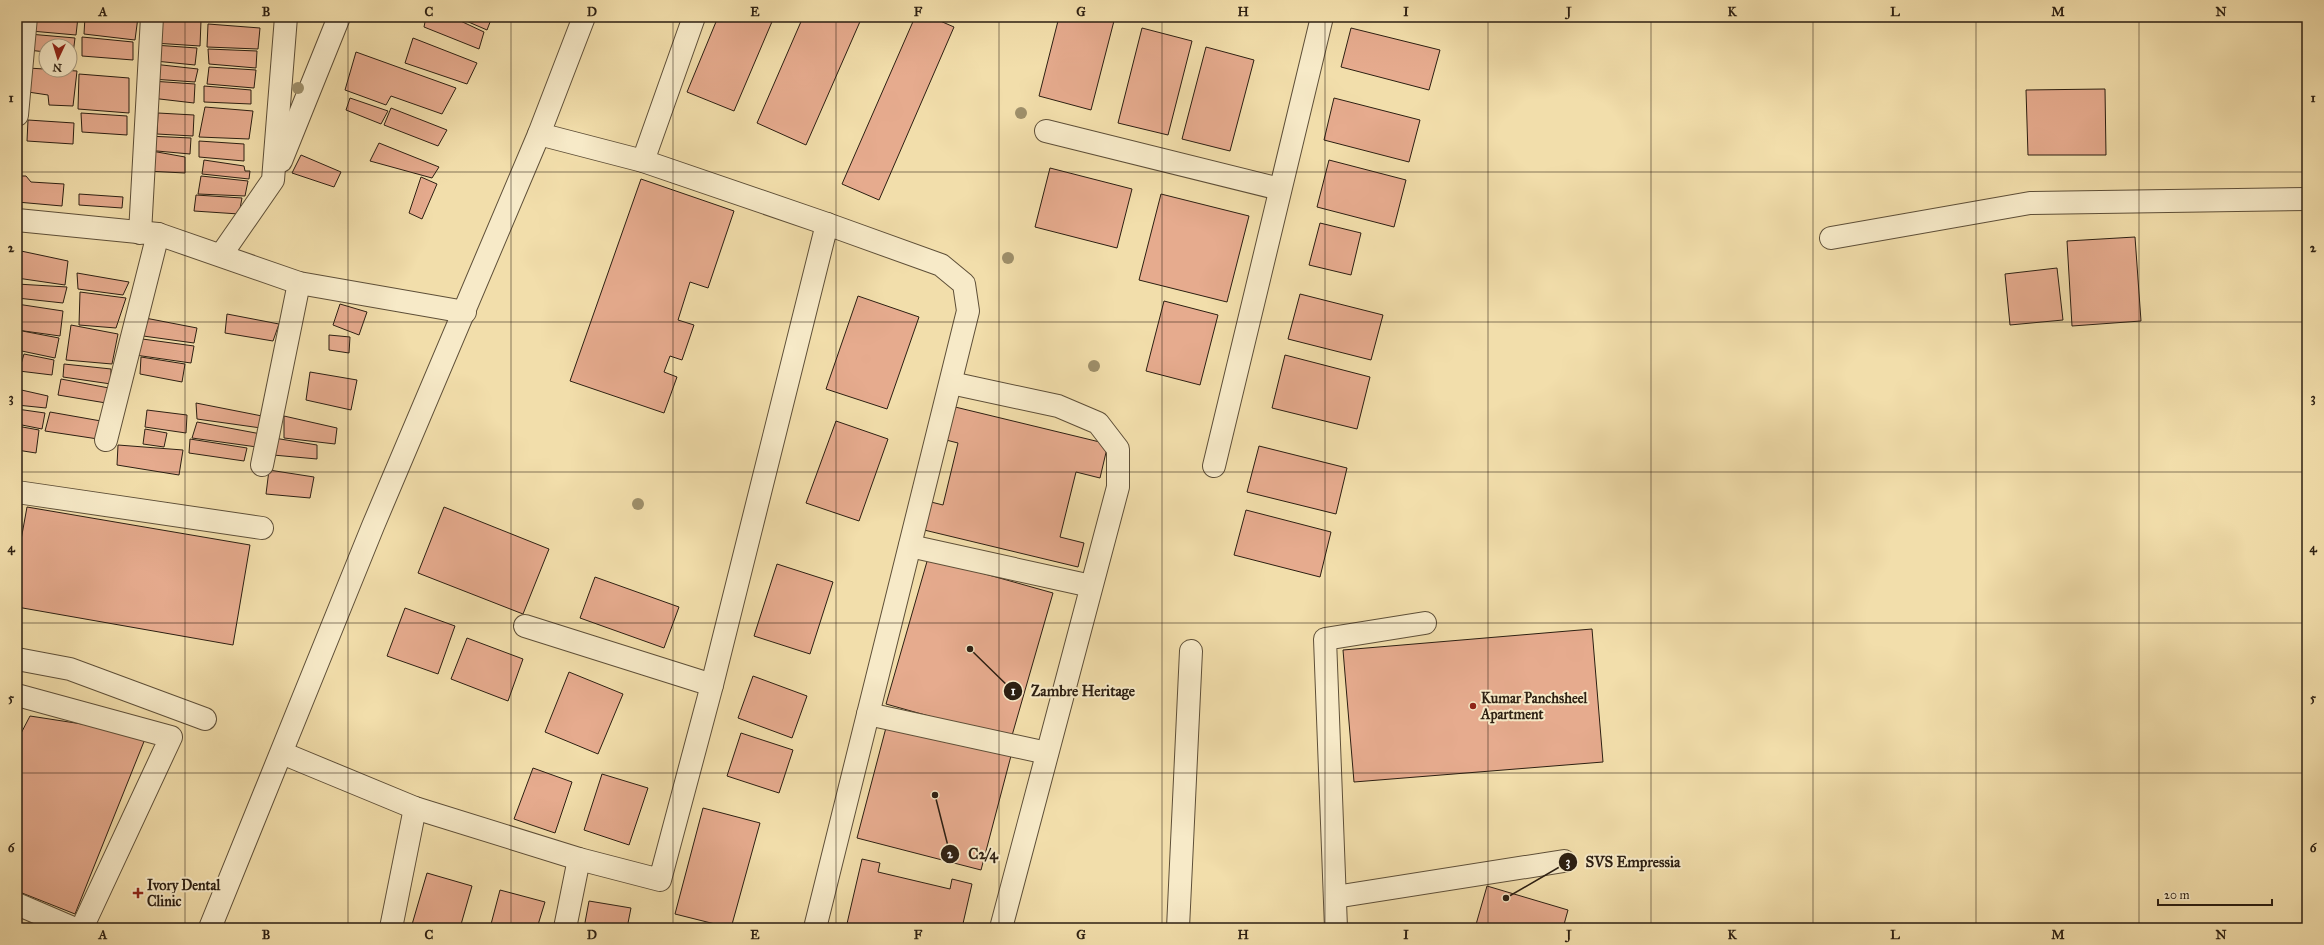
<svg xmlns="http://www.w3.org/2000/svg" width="2324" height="945" viewBox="0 0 2324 945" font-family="'IM FELL Great Primer',serif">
  <rect width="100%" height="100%" fill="#f2deab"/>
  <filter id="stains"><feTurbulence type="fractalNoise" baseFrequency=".005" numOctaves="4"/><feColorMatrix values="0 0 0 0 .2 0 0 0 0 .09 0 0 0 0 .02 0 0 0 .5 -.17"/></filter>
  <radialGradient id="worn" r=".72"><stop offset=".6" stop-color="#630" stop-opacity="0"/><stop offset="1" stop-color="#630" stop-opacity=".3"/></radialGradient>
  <!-- building -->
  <g fill="#e6ab8e" stroke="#2c1f12">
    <path d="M 31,17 L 78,17 L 76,35 L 31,31 Z"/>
    <path d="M 85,17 L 138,17 L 135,40 L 84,34 Z"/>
    <path d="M 426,17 L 452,17 L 484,32 L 479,49 L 424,27 Z"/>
    <path d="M 457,17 L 492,17 L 487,30 Z"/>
    <path d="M 718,17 L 774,17 L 734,111 L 687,92 Z"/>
    <path d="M 803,17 L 862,17 L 806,145 L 757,123 Z"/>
    <path d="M 915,17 L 931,17 L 954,27 L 879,200 L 842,184 Z"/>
    <path d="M 1059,17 L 1115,17 L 1091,110 L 1039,96 Z"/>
    <path d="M 1443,17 L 1458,17 L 1457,21 Z"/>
    <path d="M 156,18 L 201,21 L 200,46 L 154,43 Z"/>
    <path d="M 208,24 L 260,28 L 258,49 L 207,47 Z"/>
    <path d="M 1142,28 L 1192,41 L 1168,135 L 1118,123 Z"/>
    <path d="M 1351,28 L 1440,50 L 1429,90 L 1341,67 Z"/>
    <path d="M 29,34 L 75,38 L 73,54 L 70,53 L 70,46 L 46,46 L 46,52 L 28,50 Z"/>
    <path d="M 82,37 L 133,42 L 133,60 L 82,56 Z"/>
    <path d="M 413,38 L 477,63 L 467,84 L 405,63 Z"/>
    <path d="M 154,45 L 197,48 L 195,65 L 155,61 Z"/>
    <path d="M 1206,47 L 1254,60 L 1230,151 L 1182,139 Z"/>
    <path d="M 208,49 L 257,51 L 256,68 L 209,64 Z"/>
    <path d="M 356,52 L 456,88 L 442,114 L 391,96 L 386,105 L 345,90 Z"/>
    <path d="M 153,64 L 198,69 L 195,82 L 152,79 Z"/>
    <path d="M 209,67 L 256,70 L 254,88 L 207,84 Z"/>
    <path d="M 28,68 L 77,71 L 73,106 L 49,105 L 48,95 L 28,92 Z"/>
    <path d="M 79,74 L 129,78 L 129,113 L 78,109 Z"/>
    <path d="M 151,81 L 195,84 L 194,103 L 151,98 Z"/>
    <path d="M 204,86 L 251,90 L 251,104 L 204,102 Z"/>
    <path d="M 2105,89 L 2106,155 L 2028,155 L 2026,90 Z"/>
    <path d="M 350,98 L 388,111 L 381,124 L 346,110 Z"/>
    <path d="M 1334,98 L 1420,120 L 1409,162 L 1324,140 Z"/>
    <path d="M 205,107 L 253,111 L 249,139 L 199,137 Z"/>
    <path d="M 391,108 L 447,130 L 438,146 L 384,125 Z"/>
    <path d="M 81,113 L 127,116 L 127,135 L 82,132 Z"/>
    <path d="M 158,113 L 194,115 L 193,136 L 157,134 Z"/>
    <path d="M 28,120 L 74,123 L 73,144 L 27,141 Z"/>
    <path d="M 147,136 L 191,138 L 190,154 L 146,150 Z"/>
    <path d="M 199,141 L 244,144 L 244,161 L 199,157 Z"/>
    <path d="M 379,143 L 439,167 L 432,178 L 370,161 Z"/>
    <path d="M 146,150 L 185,157 L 185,173 L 146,171 Z"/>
    <path d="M 301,155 L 341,172 L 334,187 L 292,173 Z"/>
    <path d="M 204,160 L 244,166 L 245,171 L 250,171 L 249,179 L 202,174 Z"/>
    <path d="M 1329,160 L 1406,180 L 1394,227 L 1317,207 Z"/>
    <path d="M 1050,168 L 1132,189 L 1117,248 L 1035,227 Z"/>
    <path d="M 17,176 L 26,176 L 31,182 L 64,184 L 62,206 L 17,202 Z"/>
    <path d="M 201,176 L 248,181 L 245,196 L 198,194 Z"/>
    <path d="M 421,177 L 437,184 L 422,219 L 409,213 Z"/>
    <path d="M 641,179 L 734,211 L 708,288 L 690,282 L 678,320 L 694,325 L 682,360 L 670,356 L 664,372 L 677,377 L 664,413 L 570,381 Z"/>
    <path d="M 79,194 L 123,197 L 122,208 L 79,205 Z"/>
    <path d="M 1161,194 L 1249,216 L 1227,302 L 1139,280 Z"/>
    <path d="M 196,195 L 242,198 L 239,214 L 194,211 Z"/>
    <path d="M 1320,223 L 1361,233 L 1351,275 L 1309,265 Z"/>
    <path d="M 2135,237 L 2141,321 L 2072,326 L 2067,241 Z"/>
    <path d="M 21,251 L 68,261 L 65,285 L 17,278 Z"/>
    <path d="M 2057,268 L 2063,320 L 2010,325 L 2005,274 Z"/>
    <path d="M 77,273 L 129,282 L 123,295 L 78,289 Z"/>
    <path d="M 17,284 L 67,287 L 63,303 L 17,298 Z"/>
    <path d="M 80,292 L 126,298 L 116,328 L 79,325 Z"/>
    <path d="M 1300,294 L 1383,315 L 1371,360 L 1288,339 Z"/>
    <path d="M 858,296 L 919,317 L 887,409 L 826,389 Z"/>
    <path d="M 1164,301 L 1218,315 L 1200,385 L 1146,371 Z"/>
    <path d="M 17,304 L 63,311 L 60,336 L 17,330 Z"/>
    <path d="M 340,304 L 367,312 L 359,335 L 333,325 Z"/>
    <path d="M 227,314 L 279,324 L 273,341 L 225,333 Z"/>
    <path d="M 140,317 L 197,328 L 194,343 L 136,335 Z"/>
    <path d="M 71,325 L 118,334 L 112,364 L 66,360 Z"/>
    <path d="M 17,330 L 59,338 L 55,358 L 17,350 Z"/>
    <path d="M 329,335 L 350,337 L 349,353 L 329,350 Z"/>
    <path d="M 135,338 L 194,346 L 191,363 L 135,355 Z"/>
    <path d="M 24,354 L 54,360 L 52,375 L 19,371 Z"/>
    <path d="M 1285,355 L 1370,377 L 1357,429 L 1272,408 Z"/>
    <path d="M 141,357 L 185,364 L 182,382 L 140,374 Z"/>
    <path d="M 64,364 L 111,369 L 111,384 L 63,377 Z"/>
    <path d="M 310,372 L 357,380 L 351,410 L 306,400 Z"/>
    <path d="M 61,379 L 109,388 L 106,403 L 58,395 Z"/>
    <path d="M 17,389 L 48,396 L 46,408 L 17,405 Z"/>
    <path d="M 196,403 L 262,416 L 261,428 L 197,419 Z"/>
    <path d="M 951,406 L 1108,444 L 1100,478 L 1076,472 L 1060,537 L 1084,543 L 1078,567 L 920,529 L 927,501 L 943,505 L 958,443 L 942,439 Z"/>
    <path d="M 17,409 L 45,413 L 42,429 L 17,424 Z"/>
    <path d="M 147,410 L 187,415 L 186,433 L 145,427 Z"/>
    <path d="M 50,412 L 101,421 L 98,439 L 45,431 Z"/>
    <path d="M 284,416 L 337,428 L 335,444 L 284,438 Z"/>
    <path d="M 836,421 L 888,439 L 859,521 L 806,503 Z"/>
    <path d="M 197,422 L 261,434 L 257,447 L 192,438 Z"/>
    <path d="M 17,426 L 39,430 L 36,453 L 17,450 Z"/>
    <path d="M 145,429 L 167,433 L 164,447 L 143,444 Z"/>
    <path d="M 274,438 L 317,445 L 317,459 L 273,455 Z"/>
    <path d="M 190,439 L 247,448 L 244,461 L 189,453 Z"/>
    <path d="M 118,445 L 183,450 L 179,475 L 117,465 Z"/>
    <path d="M 1259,446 L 1347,468 L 1336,514 L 1247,492 Z"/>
    <path d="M 269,470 L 314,477 L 310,498 L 266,494 Z"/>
    <path d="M 27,507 L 250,545 L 233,645 L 17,607 L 17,562 Z"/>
    <path d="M 444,507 L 549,549 L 523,614 L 418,573 Z"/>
    <path d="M 1246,510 L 1331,532 L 1320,577 L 1234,555 Z"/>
    <path d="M 928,558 L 1053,593 L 1011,739 L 886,704 Z"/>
    <path d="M 777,564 L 833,582 L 810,654 L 754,636 Z"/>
    <path d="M 595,577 L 679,607 L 664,648 L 580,618 Z"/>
    <path d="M 405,608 L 455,626 L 438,674 L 387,656 Z"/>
    <path d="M 1592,629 L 1603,762 L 1354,782 L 1343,650 Z"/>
    <path d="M 467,638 L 523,659 L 508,701 L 451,679 Z"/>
    <path d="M 569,672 L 623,694 L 598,754 L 545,732 Z"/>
    <path d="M 753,676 L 807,696 L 792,738 L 738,718 Z"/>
    <path d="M 30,716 L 147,734 L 75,914 L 17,891 L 17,741 Z"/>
    <path d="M 888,720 L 1012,752 L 981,870 L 857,838 Z"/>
    <path d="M 741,733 L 793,750 L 779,793 L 727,776 Z"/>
    <path d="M 533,768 L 572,782 L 555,833 L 514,819 Z"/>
    <path d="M 602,774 L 648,788 L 629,845 L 584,830 Z"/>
    <path d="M 703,808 L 760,823 L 731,928 L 675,914 Z"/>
    <path d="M 862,859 L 880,863 L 878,872 L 950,889 L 952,879 L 972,884 L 962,928 L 846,928 Z"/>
    <path d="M 427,873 L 472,886 L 460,928 L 411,928 Z"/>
    <path d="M 1487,886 L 1568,910 L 1563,928 L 1475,928 Z"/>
    <path d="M 500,890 L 545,902 L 537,928 L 490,928 Z"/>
    <path d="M 589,901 L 631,908 L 627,928 L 584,928 Z"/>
    <path d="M 644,924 L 666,928 L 643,928 Z"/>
  </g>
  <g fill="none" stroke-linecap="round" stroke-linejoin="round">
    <defs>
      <g id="minor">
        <path d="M 17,115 L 26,17"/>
        <path d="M 1046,131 L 1280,189"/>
        <path d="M 539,134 L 643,161 L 827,224 L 941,265 L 964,284 L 968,311 L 815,928"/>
        <path d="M 281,161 L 339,17"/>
        <path d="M 643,161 L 694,17"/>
        <path d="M 17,220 L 158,234 L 299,283 L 465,312"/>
        <path d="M 140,233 L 152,17"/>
        <path d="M 1831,238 L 2030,203 L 2307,199"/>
        <path d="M 221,255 L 273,180 L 286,17"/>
        <path d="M 951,383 L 1058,406 L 1098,423 L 1118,449 L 1118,487 L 1001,928"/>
        <path d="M 106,440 L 158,234"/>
        <path d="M 262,465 L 299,283"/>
        <path d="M 1214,466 L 1322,17"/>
        <path d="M 17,492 L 262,528"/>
        <path d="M 910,546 L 1091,586"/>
        <path d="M 525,626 L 712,685"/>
        <path d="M 17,659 L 70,669 L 205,719"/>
        <path d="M 17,695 L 171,737 L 82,928"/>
        <path d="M 868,714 L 1047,753"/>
        <path d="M 282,753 L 415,808 L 579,859 L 660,880 L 712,685 L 827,224"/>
        <path d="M 1335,897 L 1564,861"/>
        <path d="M 17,904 L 73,928"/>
        <path d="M 210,928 L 373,526 L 539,134 L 584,17"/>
        <path d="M 391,928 L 415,808"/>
        <path d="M 565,928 L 579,859"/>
        <path d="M 1178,928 L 1191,651"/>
        <path d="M 1336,928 L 1325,639 L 1425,623"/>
      </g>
    </defs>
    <!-- minor casing -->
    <use href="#minor" stroke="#5e4f38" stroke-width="24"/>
    <!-- minor -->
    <use href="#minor" stroke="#f7eac8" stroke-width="22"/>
  </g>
  <!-- trees -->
  <g fill="#9e8f6a">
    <circle cx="298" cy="88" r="6"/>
    <circle cx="1021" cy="113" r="6"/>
    <circle cx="1008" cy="258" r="6"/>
    <circle cx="1094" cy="366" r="6"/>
    <circle cx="638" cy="504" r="6"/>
  </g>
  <!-- grid -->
  <path fill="none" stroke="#2c1f12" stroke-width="1" stroke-opacity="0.55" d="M 185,17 L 185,928M 348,17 L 348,928M 511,17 L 511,928M 673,17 L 673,928M 836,17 L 836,928M 999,17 L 999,928M 1162,17 L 1162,928M 1325,17 L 1325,928M 1488,17 L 1488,928M 1651,17 L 1651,928M 1813,17 L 1813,928M 1976,17 L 1976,928M 2139,17 L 2139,928M 17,172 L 2307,172M 17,322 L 2307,322M 17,472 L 2307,472M 17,623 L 2307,623M 17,773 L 2307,773"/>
  <!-- markers -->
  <g fill="#8f2418" stroke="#f7eac8" stroke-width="1.5">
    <circle cx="1473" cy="706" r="4"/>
    <path d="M136 887h4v4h4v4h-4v4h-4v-4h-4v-4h4z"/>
  </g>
  <g text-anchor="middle" stroke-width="4" stroke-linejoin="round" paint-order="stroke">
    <!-- poi labels -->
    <g font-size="14" font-weight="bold" fill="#2c1f12" stroke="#f7eac8" text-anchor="start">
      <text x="1481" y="703">Kumar Panchsheel<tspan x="1481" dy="16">Apartment</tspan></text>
      <text x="147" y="890">Ivory Dental<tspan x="147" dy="16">Clinic</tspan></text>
    </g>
  </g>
  <!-- callouts -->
  <path fill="none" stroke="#2c1f12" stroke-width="1.5" d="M970 649L1013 691M935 795L950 854M1506 898L1568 862"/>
  <g fill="#2c1f12" stroke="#f7eac8" stroke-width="1.5">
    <circle cx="970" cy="649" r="4"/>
    <circle cx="935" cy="795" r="4"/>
    <circle cx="1506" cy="898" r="4"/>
    <circle cx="1013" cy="691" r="10"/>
    <circle cx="950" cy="854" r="10"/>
    <circle cx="1568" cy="862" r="10"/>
  </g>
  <g font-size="12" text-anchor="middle" font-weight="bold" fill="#fff">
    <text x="1013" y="695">1</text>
    <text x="950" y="858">2</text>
    <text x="1568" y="866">3</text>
  </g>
  <g font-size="15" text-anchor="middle" font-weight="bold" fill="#2c1f12" stroke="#f7eac8" stroke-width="4" stroke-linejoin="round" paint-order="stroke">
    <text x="1083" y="696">Zambre Heritage</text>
    <text x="983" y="859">C2/4</text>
    <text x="1633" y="867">SVS Empressia</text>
  </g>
  <!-- margin -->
  <rect width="2324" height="945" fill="none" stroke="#f2deab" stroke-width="44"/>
  <!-- north arrow -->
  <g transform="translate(58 58) rotate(184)"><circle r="19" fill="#f7eac8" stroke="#a6997f"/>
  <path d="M0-3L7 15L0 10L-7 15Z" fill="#8f2418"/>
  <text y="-6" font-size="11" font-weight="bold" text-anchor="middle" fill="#2c1f12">N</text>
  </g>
  <!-- scale -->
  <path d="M2158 899v6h114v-6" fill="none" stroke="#2c1f12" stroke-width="2"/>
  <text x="2164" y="899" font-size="12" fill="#2c1f12" stroke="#f7eac8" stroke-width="3" paint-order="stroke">20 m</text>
  <rect x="22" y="22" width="2280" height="901" fill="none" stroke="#2c1f12" stroke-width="1.5"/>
  <g font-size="13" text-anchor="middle" font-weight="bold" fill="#2c1f12">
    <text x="103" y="16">A</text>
    <text x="266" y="16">B</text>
    <text x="429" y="16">C</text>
    <text x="592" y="16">D</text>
    <text x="755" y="16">E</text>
    <text x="918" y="16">F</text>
    <text x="1081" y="16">G</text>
    <text x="1243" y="16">H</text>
    <text x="1406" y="16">I</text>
    <text x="1569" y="16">J</text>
    <text x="1732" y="16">K</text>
    <text x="1895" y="16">L</text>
    <text x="2058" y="16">M</text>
    <text x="2221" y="16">N</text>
    <text x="11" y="102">1</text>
    <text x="2313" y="102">1</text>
    <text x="11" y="252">2</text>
    <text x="2313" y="252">2</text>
    <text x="11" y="402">3</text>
    <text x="2313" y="402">3</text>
    <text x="11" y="552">4</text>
    <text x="2313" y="552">4</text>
    <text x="11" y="702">5</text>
    <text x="2313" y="702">5</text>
    <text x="11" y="852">6</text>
    <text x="2313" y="852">6</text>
    <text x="103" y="939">A</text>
    <text x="266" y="939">B</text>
    <text x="429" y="939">C</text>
    <text x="592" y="939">D</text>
    <text x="755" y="939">E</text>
    <text x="918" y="939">F</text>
    <text x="1081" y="939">G</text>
    <text x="1243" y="939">H</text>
    <text x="1406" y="939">I</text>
    <text x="1569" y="939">J</text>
    <text x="1732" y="939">K</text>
    <text x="1895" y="939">L</text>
    <text x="2058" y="939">M</text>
    <text x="2221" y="939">N</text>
  </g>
  <rect width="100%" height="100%" filter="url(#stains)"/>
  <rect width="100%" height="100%" fill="url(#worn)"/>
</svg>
